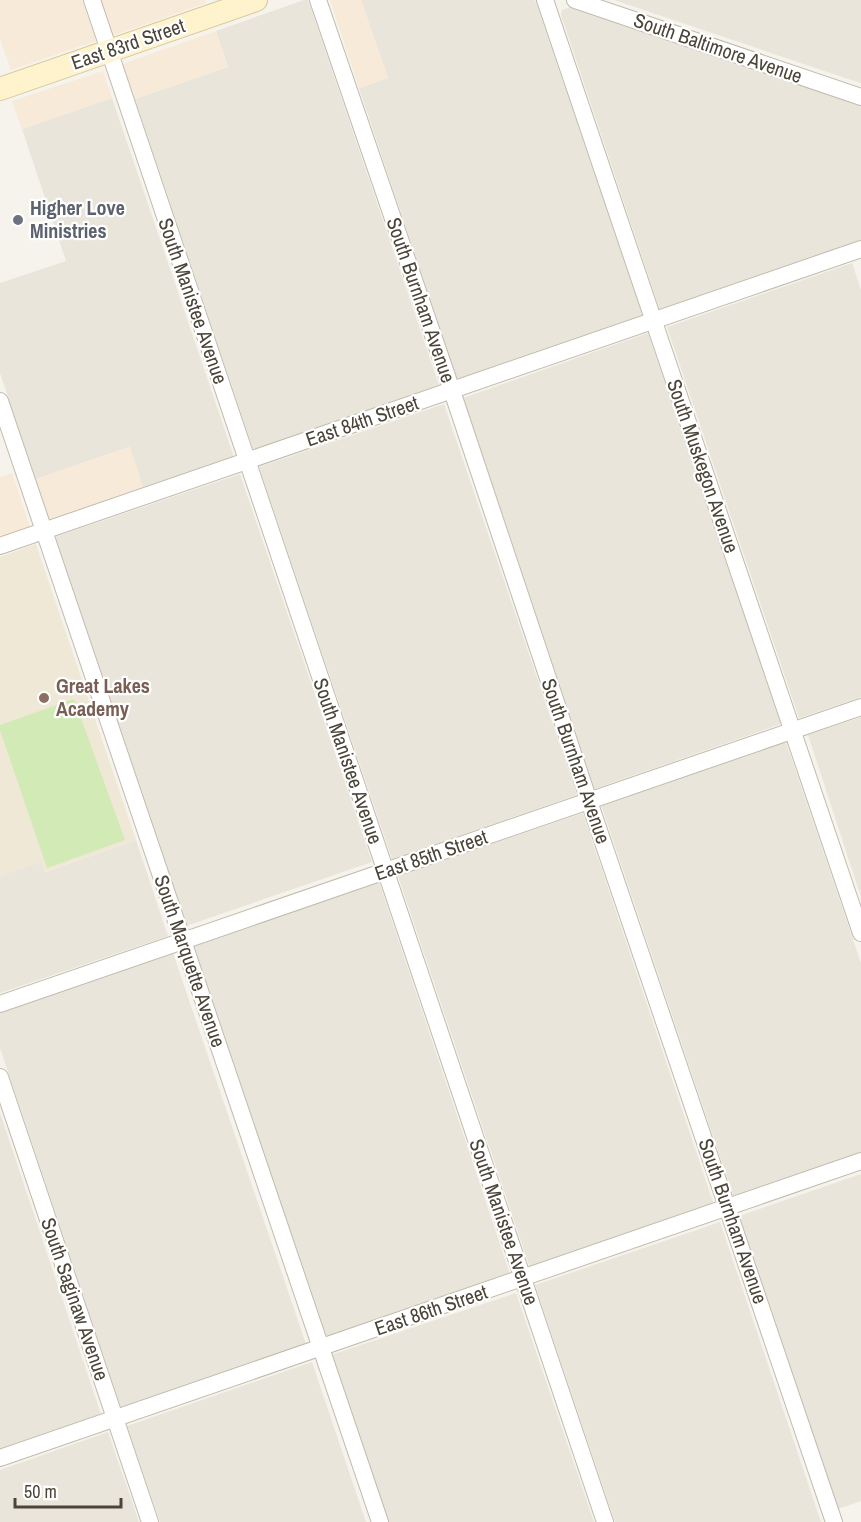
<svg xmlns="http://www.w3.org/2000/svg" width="861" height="1522" viewBox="0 0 861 1522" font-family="'Archivo Narrow',sans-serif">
  <rect width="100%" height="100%" fill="#f6f3ec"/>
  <!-- residential -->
  <g fill="#eae5da">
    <path d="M 304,0 L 308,0 L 439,385 L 253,449 L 135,99 L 228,67 L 216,31 Z"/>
    <path d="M 361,0 L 535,0 L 643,316 L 457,380 L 359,88 L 388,78 Z"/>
    <path d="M 614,0 L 861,0 L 861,83 L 860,83 Z"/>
    <path d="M 570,7 L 861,105 L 861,241 L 660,310 L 561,15 L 562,10 Z"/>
    <path d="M 112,98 L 234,457 L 143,487 L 129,447 L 36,479 L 0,373 L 0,283 L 66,261 L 22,129 Z"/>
    <path d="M 852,263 L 861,290 L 861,697 L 799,718 L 667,327 Z"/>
    <path d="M 648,333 L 781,724 L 594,789 L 463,398 Z"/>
    <path d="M 444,404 L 577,795 L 392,859 L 259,467 Z"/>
    <path d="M 240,474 L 372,862 L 186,926 L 55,537 Z"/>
    <path d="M 861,717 L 861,897 L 808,735 Z"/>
    <path d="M 786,742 L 861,963 L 861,1154 L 734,1198 L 601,805 Z"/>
    <path d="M 583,813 L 714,1205 L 530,1268 L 398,876 Z"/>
    <path d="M 136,840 L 168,936 L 0,993 L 0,876 L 41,861 L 45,872 Z"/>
    <path d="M 379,882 L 510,1274 L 324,1337 L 193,945 Z"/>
    <path d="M 173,953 L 306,1344 L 121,1408 L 0,1048 L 0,1012 Z"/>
    <path d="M 0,1113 L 101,1414 L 0,1449 Z"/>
    <path d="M 861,1174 L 861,1501 L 838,1509 L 739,1216 Z"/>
    <path d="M 720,1222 L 821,1522 L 615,1522 L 535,1285 Z"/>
    <path d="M 516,1293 L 594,1522 L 388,1522 L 331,1355 Z"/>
    <path d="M 312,1362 L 366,1522 L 160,1522 L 127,1426 Z"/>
    <path d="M 108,1432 L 139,1522 L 0,1522 L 0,1470 Z"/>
  </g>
  <!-- commercial -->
  <g fill="#f7ead8">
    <path d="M 0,0 L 82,0 L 96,41 L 11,70 L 0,39 Z"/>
    <path d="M 100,0 L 205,0 L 206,3 L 112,36 Z"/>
    <path d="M 330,0 L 361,0 L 388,78 L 359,88 Z"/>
    <path d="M 216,31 L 228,67 L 135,99 L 122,64 Z"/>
    <path d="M 103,71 L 112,98 L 22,129 L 12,101 Z"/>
    <path d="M 130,447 L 143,487 L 49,520 L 36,479 Z"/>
    <path d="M 12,473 L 30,527 L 0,537 L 0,477 Z"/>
  </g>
  <!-- education -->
  <path fill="#efe8d6" d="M 36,544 L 136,840 L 44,872 L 41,862 L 0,876 L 0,557 Z"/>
  <!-- green -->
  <path fill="#d2eab5" d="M 74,699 L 125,840 L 47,868 L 0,730 L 0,725 Z"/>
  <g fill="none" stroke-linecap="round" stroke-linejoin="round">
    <defs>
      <g id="minor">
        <path d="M 92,0 L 605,1522"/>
        <path d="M 318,0 L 446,373 L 589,801 L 834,1522"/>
        <path d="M 545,0 L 861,933"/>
        <path d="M 575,0 L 861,97"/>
        <path d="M 0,401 L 380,1522"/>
        <path d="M 0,546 L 861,249"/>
        <path d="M 0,1004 L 861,707"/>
        <path d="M 0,1077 L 150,1522"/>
        <path d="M 0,1458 L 861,1161"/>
      </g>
      <path id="secondary" d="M 0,89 L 256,0"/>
    </defs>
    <!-- minor casing -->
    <use href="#minor" stroke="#c2bbae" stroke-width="18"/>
    <!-- secondary casing -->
    <use href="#secondary" stroke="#d6c79b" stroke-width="24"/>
    <!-- minor -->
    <use href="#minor" stroke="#fff" stroke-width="16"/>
    <!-- secondary -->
    <use href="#secondary" stroke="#fff3cd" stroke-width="22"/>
  </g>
  <!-- markers -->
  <circle fill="#6b7280" stroke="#fff" stroke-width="2" cx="18" cy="220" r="6"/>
  <circle fill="#8d6e63" stroke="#fff" stroke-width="2" cx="44" cy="698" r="6"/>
  <g text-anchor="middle" stroke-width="4.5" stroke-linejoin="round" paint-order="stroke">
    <!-- street labels -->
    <g font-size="20" fill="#4b4439" stroke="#fff">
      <text transform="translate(128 44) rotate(-19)" y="7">East 83rd Street</text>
      <text transform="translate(718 48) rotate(19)" y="7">South Baltimore Avenue</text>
      <text transform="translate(421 300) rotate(71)" y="7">South Burnham Avenue</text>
      <text transform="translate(193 301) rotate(71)" y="7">South Manistee Avenue</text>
      <text transform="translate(362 421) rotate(-19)" y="7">East 84th Street</text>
      <text transform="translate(703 466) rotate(71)" y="7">South Muskegon Avenue</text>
      <text transform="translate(348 761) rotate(71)" y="7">South Manistee Avenue</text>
      <text transform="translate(576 761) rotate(71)" y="7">South Burnham Avenue</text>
      <text transform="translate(431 855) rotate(-19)" y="7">East 85th Street</text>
      <text transform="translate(190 961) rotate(71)" y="7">South Marquette Avenue</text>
      <text transform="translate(733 1221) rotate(71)" y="7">South Burnham Avenue</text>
      <text transform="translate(504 1222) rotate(71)" y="7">South Manistee Avenue</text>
      <text transform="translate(75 1299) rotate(71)" y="7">South Saginaw Avenue</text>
      <text transform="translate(431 1310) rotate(-19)" y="7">East 86th Street</text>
    </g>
    <!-- worship labels -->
    <g font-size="20" font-weight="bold" fill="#5b616d" stroke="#fff" text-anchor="start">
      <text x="30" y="215">Higher Love<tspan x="30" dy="23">Ministries</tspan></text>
    </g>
    <!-- education labels -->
    <g font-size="20" font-weight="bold" fill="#785e54" stroke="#fff" text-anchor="start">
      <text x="56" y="693">Great Lakes<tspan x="56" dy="23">Academy</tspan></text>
    </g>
  </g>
  <!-- scale -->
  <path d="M15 1498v9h106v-9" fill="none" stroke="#4b4439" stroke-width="3"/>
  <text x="24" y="1498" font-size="18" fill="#4b4439" stroke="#ffffff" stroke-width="4.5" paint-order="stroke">50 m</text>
</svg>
